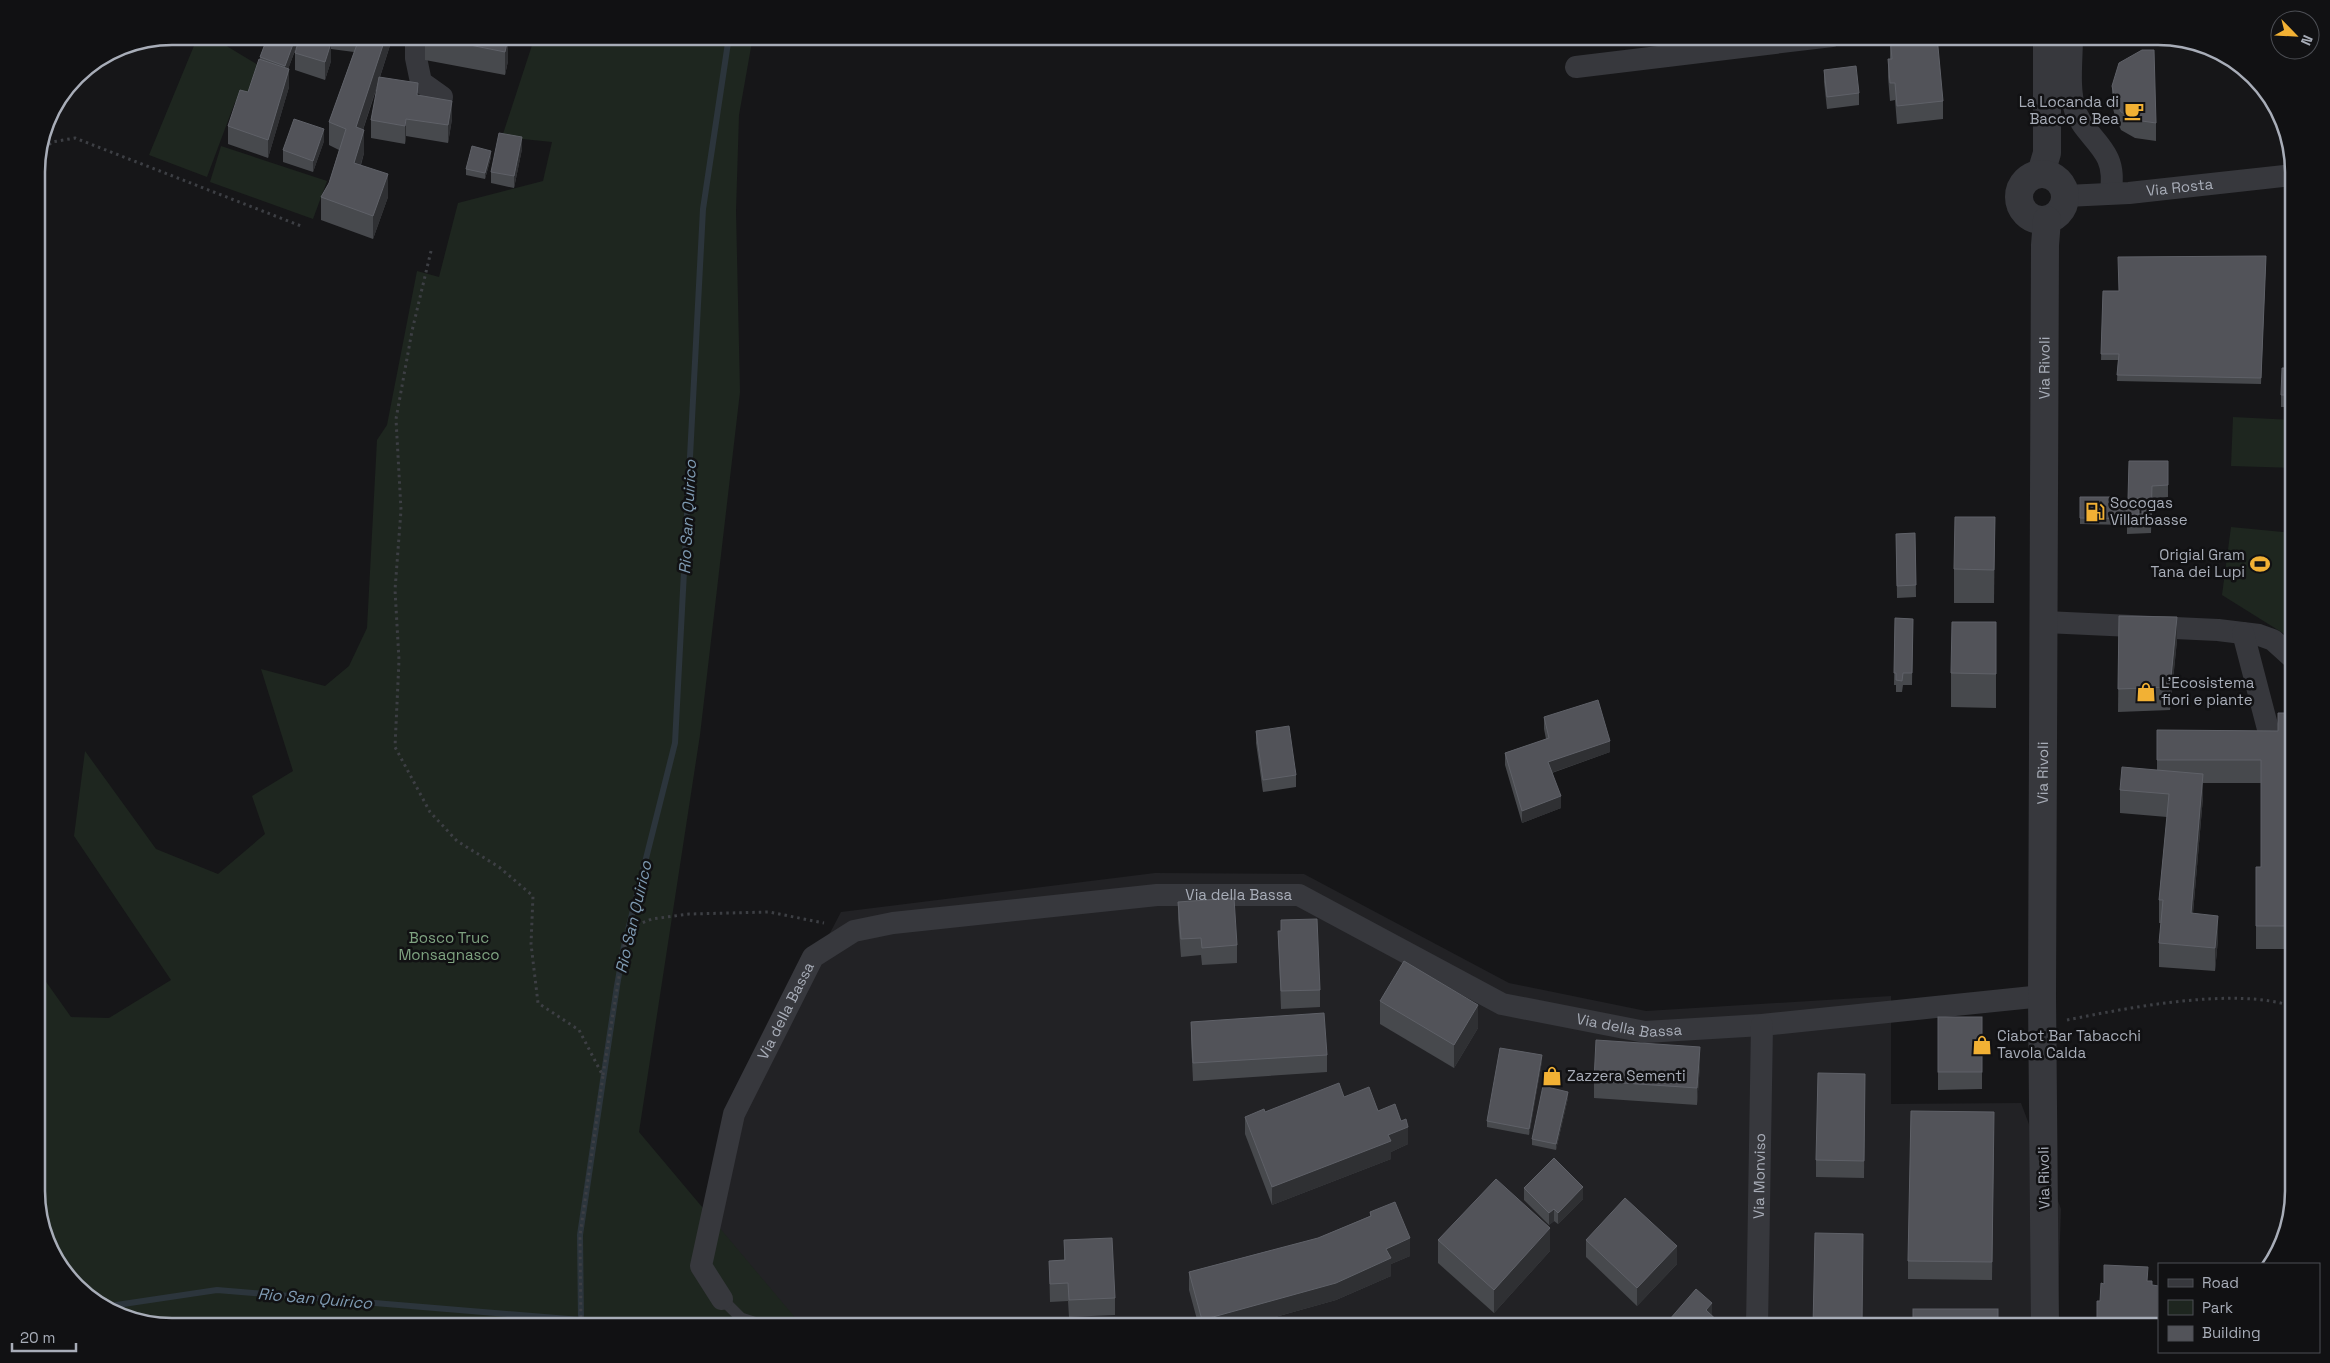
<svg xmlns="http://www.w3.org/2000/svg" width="2330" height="1363" viewBox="0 0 2330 1363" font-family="'Space Grotesk',sans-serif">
  <rect width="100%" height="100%" fill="#161618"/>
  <!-- built -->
  <path fill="#222225" d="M 1155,873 L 1304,874 L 1509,983 L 1646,1011 L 1891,996 L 1891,1104 L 2021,1103 L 2061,1209 L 2057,1327 L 722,1327 L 698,1307 L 747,1091 L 841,912 Z"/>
  <!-- green -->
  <g fill="#1e261f">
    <path d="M 198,36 L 210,36 L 258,65 L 244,105 L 235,102 L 207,177 L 149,155 Z"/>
    <path d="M 535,36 L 753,36 L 739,115 L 736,211 L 740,392 L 700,735 L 639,1132 L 803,1327 L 172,1327 L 104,1308 L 55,1259 L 37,1199 L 37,969 L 71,1017 L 109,1018 L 171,980 L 74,836 L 85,751 L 156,849 L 218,874 L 265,834 L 252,796 L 293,771 L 261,669 L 325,686 L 349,666 L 367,628 L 377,440 L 387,425 L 417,271 L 439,277 L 458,203 L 543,181 L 552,142 L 502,137 Z"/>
    <path d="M 221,146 L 327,181 L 313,219 L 210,182 Z"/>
    <path d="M 2233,417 L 2294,420 L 2294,468 L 2231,466 Z"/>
    <path d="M 2231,527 L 2294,533 L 2294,640 L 2222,595 Z"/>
  </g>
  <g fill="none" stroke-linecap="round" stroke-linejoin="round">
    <!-- stream -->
    <path stroke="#2c353c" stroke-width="6" d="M 103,1307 L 217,1290 L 581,1320 L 580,1235 L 617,986 L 624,946 L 675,743 L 703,209 L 729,36"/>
    <!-- path -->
    <g stroke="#3d3f44" stroke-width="3" stroke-dasharray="2.5 4" stroke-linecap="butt">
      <path d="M 39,153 L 52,142 L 75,138 L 301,226"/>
      <path d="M 2018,176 L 2013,181 L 2012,213 L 2022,223"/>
      <path d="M 431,251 L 412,331 L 396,419 L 401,510 L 395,590 L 399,660 L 395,747 L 430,812 L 457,841 L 499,867 L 533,896 L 531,944 L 538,1003 L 579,1030 L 603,1076 L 580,1235 L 581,1327"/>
      <path d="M 2067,1020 C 2127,1008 2237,986 2294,1007"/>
      <path d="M 603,1075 L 624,946 L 634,926 L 652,919 L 689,914 L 769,912 L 824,923"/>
    </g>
    <!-- service -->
    <path stroke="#37383d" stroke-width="11" d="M 722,1299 L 741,1318 L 769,1327"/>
    <!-- minor -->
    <g stroke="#37383d" stroke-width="22">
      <path d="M 416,36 L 416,58 L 421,82 L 442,97"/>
      <path d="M 2072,36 C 2072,60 2068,88 2075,110 C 2082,130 2100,141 2108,159 C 2113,170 2112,181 2111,193"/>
      <path d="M 1576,67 L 1832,36"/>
      <path id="s1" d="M 2066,196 L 2129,193 L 2293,175"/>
      <path d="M 2045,622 L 2218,630 L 2259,635 L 2273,640 L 2294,659"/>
      <path d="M 2243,633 L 2268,729"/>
      <path id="s2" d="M 722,1299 L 701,1266 L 734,1114 L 813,957 L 854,931 L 893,923 L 1157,895 L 1299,895 L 1502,1004 L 1645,1032 L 1762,1025 L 2042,996"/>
      <path id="s3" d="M 1757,1327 L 1762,1025"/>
    </g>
    <!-- tertiary -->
    <g stroke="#37383d" stroke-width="28">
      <path d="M 2041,173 L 2047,153 L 2047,36"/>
      <circle cx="2042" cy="197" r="23"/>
      <path id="s4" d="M 2045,1327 L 2042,996 L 2045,245 L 2047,220"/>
    </g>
  </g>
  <!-- wall -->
  <g fill="#47494d" fill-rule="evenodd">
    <path d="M 246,36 L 260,36 L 258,41 Z"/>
    <path d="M 268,36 L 393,36 L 380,77 L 418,96 L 452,119 L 448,143 L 406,136 L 405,144 L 371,138 L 371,120 L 378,84 L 363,130 L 364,153 L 361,165 L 388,197 L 373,239 L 321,220 L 321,197 L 329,183 L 339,150 L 329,145 L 329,122 L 354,52 L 331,49 L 331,61 L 325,80 L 295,70 L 295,53 L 298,43 L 288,69 L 289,87 L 268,158 L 228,144 L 228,126 L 248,92 L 260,60 L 260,57 Z"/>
    <path d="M 425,36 L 502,36 L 508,61 L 505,75 L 425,60 Z"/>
    <path d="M 1577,36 L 1630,36 L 1630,39 L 1578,44 Z"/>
    <path d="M 1890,36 L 1943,101 L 1943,119 L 1897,124 L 1895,100 L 1890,101 L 1888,77 L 1888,59 L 1890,59 Z"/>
    <path d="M 1824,70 L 1859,93 L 1859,105 L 1827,109 L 1824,82 Z"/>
    <path d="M 2112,86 L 2156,123 L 2156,141 L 2135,138 L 2121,130 L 2115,117 L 2112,104 Z"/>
    <path d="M 324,141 L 313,172 L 283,162 L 283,150 Z"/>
    <path d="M 522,149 L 514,188 L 491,183 L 491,172 Z"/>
    <path d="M 491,157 L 485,179 L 466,175 L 466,169 Z"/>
    <path d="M 2266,256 L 2261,384 L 2117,381 L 2118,360 L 2101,360 L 2103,291 L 2119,291 Z"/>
    <path d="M 2294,368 L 2294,407 L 2281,407 L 2281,395 Z"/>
    <path d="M 2129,461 L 2168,461 L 2168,497 L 2152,498 L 2151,533 L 2127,534 L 2127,525 L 2080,524 L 2080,497 L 2116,508 L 2128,508 ZM 2139,510 L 2142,510 L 2142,514 L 2139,514 Z"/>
    <path d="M 1995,517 L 1994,603 L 1954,603 L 1954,569 Z"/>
    <path d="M 1915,533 L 1916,597 L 1897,598 L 1896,534 Z"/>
    <path d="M 2119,616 L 2177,640 L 2170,710 L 2118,712 Z"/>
    <path d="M 1895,618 L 1913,619 L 1912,685 L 1903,685 L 1902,692 L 1896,692 L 1896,685 L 1894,685 Z"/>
    <path d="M 1996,622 L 1996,708 L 1951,707 L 1951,673 Z"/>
    <path d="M 2294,713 L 2294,986 L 2288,986 L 2288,949 L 2256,949 L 2256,867 L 2261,867 L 2261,783 L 2203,783 L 2203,797 L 2193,913 L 2218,939 L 2215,971 L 2159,967 L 2159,943 L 2161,923 L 2159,923 L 2159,900 L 2167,817 L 2120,813 L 2120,790 L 2157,770 L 2157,730 L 2278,731 Z"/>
    <path d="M 1544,717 L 1610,752 L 1552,773 L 1561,808 L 1522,823 L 1505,765 L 1505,753 L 1546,739 L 1544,729 Z"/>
    <path d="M 1256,731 L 1296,775 L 1296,787 L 1263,792 L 1256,743 Z"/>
    <path d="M 1178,902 L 1237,945 L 1237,963 L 1202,965 L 1201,955 L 1181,957 L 1178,919 Z"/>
    <path d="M 1278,931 L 1320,990 L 1320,1007 L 1281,1009 Z"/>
    <path d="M 1380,1001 L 1478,1028 L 1454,1068 L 1380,1024 Z"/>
    <path d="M 1938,1017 L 1982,1017 L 1982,1089 L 1938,1090 Z"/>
    <path d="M 1191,1022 L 1327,1055 L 1327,1072 L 1193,1081 L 1191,1040 Z"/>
    <path d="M 1542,1061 L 1529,1135 L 1487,1127 L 1487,1121 Z"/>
    <path d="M 1700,1065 L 1697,1105 L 1594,1098 L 1594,1081 Z"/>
    <path d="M 1865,1074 L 1864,1178 L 1816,1177 L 1816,1160 Z"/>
    <path d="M 1344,1097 L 1378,1111 L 1408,1144 L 1391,1152 L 1391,1159 L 1272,1205 L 1245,1134 L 1245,1117 Z"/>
    <path d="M 1568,1098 L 1556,1150 L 1532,1145 L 1532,1139 Z"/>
    <path d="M 1994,1130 L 1992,1280 L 1908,1279 L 1908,1261 Z"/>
    <path d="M 1524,1188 L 1583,1199 L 1558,1224 L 1554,1221 L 1549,1225 L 1524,1200 Z"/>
    <path d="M 1370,1212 L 1410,1256 L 1391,1264 L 1391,1276 L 1336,1300 L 1240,1327 L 1199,1327 L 1189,1290 L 1189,1272 L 1318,1238 L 1370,1216 Z"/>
    <path d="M 1064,1240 L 1115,1298 L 1115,1315 L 1069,1317 L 1068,1301 L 1050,1302 L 1049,1261 L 1064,1260 Z"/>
    <path d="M 1438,1240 L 1550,1251 L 1494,1313 L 1438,1263 Z"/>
    <path d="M 1586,1240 L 1677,1264 L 1637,1306 L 1586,1257 Z"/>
  </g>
  <!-- shaded-wall -->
  <g fill="#2f3033">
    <path d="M 296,36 L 300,36 L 285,78 L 285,66 Z"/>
    <path d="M 329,36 L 330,36 L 330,46 L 331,43 L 331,61 L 325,80 L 325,62 L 327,42 Z"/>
    <path d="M 386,36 L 393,36 L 356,151 L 356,127 Z"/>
    <path d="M 508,38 L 508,61 L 505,75 L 505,52 Z"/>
    <path d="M 289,69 L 289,87 L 268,158 L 268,140 Z"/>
    <path d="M 452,101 L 452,119 L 448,143 L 448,125 Z"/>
    <path d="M 406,119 L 406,136 L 405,144 L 405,126 Z"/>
    <path d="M 324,129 L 324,141 L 313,172 L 313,161 Z"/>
    <path d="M 364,130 L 364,153 L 354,186 L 354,163 Z"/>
    <path d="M 522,137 L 522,149 L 514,188 L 514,176 Z"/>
    <path d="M 491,151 L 491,157 L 485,179 L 485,173 Z"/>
    <path d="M 388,174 L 388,197 L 373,239 L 373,216 Z"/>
    <path d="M 2177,617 L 2177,640 L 2170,710 L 2170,687 Z"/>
    <path d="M 1610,741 L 1610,752 L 1548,774 L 1548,762 Z"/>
    <path d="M 2203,774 L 2203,797 L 2191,936 L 2191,913 Z"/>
    <path d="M 1561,796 L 1561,808 L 1522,823 L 1522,811 Z"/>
    <path d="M 2218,916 L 2218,939 L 2215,971 L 2215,948 Z"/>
    <path d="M 1478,1005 L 1478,1028 L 1454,1068 L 1454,1045 Z"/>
    <path d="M 1700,1047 L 1700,1065 L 1697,1105 L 1697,1088 Z"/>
    <path d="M 1542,1055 L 1542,1061 L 1529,1135 L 1529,1129 Z"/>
    <path d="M 1568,1092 L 1568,1098 L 1556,1150 L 1556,1144 Z"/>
    <path d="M 1408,1127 L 1408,1144 L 1391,1152 L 1391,1159 L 1272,1205 L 1272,1187 L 1388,1135 Z"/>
    <path d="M 1583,1187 L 1583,1199 L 1558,1224 L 1558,1213 Z"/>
    <path d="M 1554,1209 L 1554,1221 L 1549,1225 L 1549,1213 Z"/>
    <path d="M 1550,1228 L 1550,1251 L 1494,1313 L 1494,1290 Z"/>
    <path d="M 1410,1238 L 1410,1256 L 1391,1264 L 1391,1276 L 1336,1300 L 1240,1327 L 1202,1327 L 1202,1320 L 1386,1249 Z"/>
    <path d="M 1677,1246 L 1677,1264 L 1637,1306 L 1637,1288 Z"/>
    <path d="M 1712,1303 L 1712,1321 L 1706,1310 Z"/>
  </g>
  <!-- building -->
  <g fill="#525359" stroke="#5f6168">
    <path d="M 268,36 L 296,36 L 285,66 L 260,57 Z"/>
    <path d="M 300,36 L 329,36 L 327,42 L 331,43 L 325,62 L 295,53 Z"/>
    <path d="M 360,36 L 386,36 L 356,127 L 364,130 L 354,163 L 388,174 L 373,216 L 321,197 L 329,183 L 346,129 L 329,122 Z"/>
    <path d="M 425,36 L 501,36 L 508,38 L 505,52 Z"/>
    <path d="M 1890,36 L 1937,36 L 1943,101 L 1897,106 L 1895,83 L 1890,83 L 1888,59 L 1892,59 Z"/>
    <path d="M 2142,50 L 2154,50 L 2156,123 L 2135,120 L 2121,112 L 2115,99 L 2112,86 L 2119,63 Z"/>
    <path d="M 259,59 L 289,69 L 268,140 L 228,126 L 240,90 L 248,92 Z"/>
    <path d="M 1856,66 L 1859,93 L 1827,97 L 1824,70 Z"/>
    <path d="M 379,77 L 418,83 L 417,95 L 452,101 L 448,125 L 406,119 L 405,126 L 371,120 Z"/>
    <path d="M 294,119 L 324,129 L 313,161 L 283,150 Z"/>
    <path d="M 499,133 L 522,137 L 514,176 L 491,172 Z"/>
    <path d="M 472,146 L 491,151 L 485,173 L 466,169 Z"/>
    <path d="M 2266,256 L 2261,378 L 2117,375 L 2119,354 L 2101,354 L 2103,291 L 2119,291 L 2118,257 Z"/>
    <path d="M 2282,368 L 2294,368 L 2294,395 L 2281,395 Z"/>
    <path d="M 2129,461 L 2168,461 L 2168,485 L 2152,486 L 2151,521 L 2127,522 L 2127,515 L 2142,514 L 2142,498 L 2128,499 Z"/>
    <path d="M 2080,497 L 2116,497 L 2116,508 L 2139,508 L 2139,514 L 2127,515 L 2127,519 L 2080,518 Z"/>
    <path d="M 1955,517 L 1995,517 L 1994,570 L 1954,569 Z"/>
    <path d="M 1915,533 L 1916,585 L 1897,586 L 1896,534 Z"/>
    <path d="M 2119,616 L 2177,617 L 2170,687 L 2118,689 Z"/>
    <path d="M 1895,618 L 1913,619 L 1912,673 L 1903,673 L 1902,681 L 1896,680 L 1896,673 L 1894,673 Z"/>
    <path d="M 1952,622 L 1996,622 L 1996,674 L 1951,673 Z"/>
    <path d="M 1598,700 L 1610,741 L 1548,762 L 1561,796 L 1522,811 L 1505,753 L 1549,738 L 1544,717 Z"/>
    <path d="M 2278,713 L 2294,713 L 2294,962 L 2288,962 L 2288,926 L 2256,926 L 2256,867 L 2261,867 L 2261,760 L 2157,760 L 2157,730 L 2278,731 Z"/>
    <path d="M 1289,726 L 1296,775 L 1263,780 L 1256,731 Z"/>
    <path d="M 2122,767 L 2203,774 L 2191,913 L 2218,916 L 2215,948 L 2159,943 L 2163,900 L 2159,900 L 2169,794 L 2120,790 Z"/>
    <path d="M 1234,898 L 1237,945 L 1202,948 L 1201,938 L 1181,939 L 1178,902 Z"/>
    <path d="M 1317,919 L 1320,990 L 1281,991 L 1278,931 L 1281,931 L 1281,920 Z"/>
    <path d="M 1404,961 L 1478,1005 L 1454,1045 L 1380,1001 Z"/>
    <path d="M 1324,1013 L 1327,1055 L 1193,1063 L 1191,1022 Z"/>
    <rect x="1938" y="1017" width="44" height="55"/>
    <path d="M 1596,1040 L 1700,1047 L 1697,1088 L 1594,1081 Z"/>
    <path d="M 1500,1048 L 1542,1055 L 1529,1129 L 1487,1121 Z"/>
    <path d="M 1818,1073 L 1865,1074 L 1864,1161 L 1816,1160 Z"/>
    <path d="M 1339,1083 L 1344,1097 L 1369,1087 L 1378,1111 L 1395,1104 L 1401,1121 L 1406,1119 L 1408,1127 L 1388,1135 L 1391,1141 L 1272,1187 L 1245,1117 L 1264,1109 L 1265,1112 Z"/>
    <path d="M 1543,1086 L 1568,1092 L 1556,1144 L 1532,1139 Z"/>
    <path d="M 1911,1111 L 1994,1112 L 1992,1262 L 1908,1261 Z"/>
    <path d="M 1554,1158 L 1583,1187 L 1558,1213 L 1554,1209 L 1549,1213 L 1524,1188 Z"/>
    <path d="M 1496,1179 L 1550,1228 L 1494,1290 L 1438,1240 Z"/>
    <path d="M 1625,1198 L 1677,1246 L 1637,1288 L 1586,1240 Z"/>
    <path d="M 1395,1202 L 1410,1238 L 1386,1249 L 1391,1258 L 1336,1283 L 1202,1320 L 1189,1272 L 1318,1238 L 1371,1216 L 1370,1212 Z"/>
    <path d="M 1815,1233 L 1863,1234 L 1862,1327 L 1813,1327 Z"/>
    <path d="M 1112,1238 L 1115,1298 L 1069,1300 L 1068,1283 L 1050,1284 L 1049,1261 L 1065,1260 L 1064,1240 Z"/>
    <path d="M 2104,1265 L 2148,1267 L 2147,1281 L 2152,1281 L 2152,1285 L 2159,1286 L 2159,1327 L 2097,1327 L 2097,1301 L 2100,1301 L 2101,1283 L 2104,1284 Z"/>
    <path d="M 1696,1289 L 1712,1303 L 1706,1310 L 1724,1327 L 1663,1327 Z"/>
    <rect x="1913" y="1309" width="85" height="18"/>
  </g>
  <!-- icons -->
  <defs>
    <symbol id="cafe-bare" viewBox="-9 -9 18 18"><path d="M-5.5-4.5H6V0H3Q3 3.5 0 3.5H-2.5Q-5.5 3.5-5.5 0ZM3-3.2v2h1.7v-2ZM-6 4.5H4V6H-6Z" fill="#f2b134" stroke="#111113" stroke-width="2.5" paint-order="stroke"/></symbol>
    <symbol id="fuel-bare" viewBox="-9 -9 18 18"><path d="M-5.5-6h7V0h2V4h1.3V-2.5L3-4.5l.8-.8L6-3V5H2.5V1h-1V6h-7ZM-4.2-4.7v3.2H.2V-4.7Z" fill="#f2b134" stroke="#111113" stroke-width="2.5" paint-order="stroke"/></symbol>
    <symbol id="stadium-bare" viewBox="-9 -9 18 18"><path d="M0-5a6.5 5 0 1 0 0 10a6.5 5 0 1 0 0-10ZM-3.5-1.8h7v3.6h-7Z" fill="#f2b134" stroke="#111113" stroke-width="2.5" paint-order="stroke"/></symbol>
    <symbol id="shop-bare" viewBox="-9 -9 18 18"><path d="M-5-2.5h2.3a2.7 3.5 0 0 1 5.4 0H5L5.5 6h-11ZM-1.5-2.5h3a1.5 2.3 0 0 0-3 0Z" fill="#f2b134" stroke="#111113" stroke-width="2.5" paint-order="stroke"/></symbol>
  </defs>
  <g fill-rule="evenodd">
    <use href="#cafe-bare" x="2120" y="97" width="28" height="28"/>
    <use href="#fuel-bare" x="2081" y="498" width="28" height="28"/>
    <use href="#stadium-bare" x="2246" y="550" width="28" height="28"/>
    <use href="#shop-bare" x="2132" y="678" width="28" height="28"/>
    <use href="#shop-bare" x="1968" y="1031" width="28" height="28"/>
    <use href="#shop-bare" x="1538" y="1062" width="28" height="28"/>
  </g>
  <g text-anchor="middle" stroke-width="5" stroke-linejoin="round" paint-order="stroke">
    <!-- poi labels -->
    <g font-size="15" fill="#a8adb8" stroke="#111113" text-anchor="start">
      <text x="2119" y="107" text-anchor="end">La Locanda di<tspan x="2119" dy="17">Bacco e Bea</tspan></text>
      <text x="2110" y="508">Socogas<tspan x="2110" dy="17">Villarbasse</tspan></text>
      <text x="2245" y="560" text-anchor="end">Origial Gram<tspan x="2245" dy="17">Tana dei Lupi</tspan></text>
      <text x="2161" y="688">L'Ecosistema<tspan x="2161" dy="17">fiori e piante</tspan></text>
      <text x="1997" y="1041">Ciabot Bar Tabacchi<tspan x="1997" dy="17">Tavola Calda</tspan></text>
      <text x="1567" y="1081">Zazzera Sementi</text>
    </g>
    <!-- street labels -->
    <g font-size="15" fill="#a8adb8" stroke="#111113">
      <text dy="5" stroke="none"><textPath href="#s1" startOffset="114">Via Rosta</textPath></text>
      <text dy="5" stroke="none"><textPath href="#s4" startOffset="959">Via Rivoli</textPath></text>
      <text dy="5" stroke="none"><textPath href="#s4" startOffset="554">Via Rivoli</textPath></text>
      <text dy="5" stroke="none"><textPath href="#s2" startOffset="806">Via della Bassa</textPath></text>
      <text dy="5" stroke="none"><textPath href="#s2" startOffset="310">Via della Bassa</textPath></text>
      <text dy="5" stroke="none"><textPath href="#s2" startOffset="1226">Via della Bassa</textPath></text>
      <text dy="5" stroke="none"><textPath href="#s3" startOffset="151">Via Monviso</textPath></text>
      <text transform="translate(2044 1178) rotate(-91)" y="5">Via Rivoli</text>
    </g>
    <!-- park labels -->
    <g font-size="15" fill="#7fa381" stroke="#111113">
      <text x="449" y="943">Bosco Truc<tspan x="449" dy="17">Monsagnasco</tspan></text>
    </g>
    <!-- water labels -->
    <g font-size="16" font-style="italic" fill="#7f9bb3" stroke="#111113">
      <text transform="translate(687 517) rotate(-87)" y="6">Rio San Quirico</text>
      <text transform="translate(633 917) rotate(-77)" y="6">Rio San Quirico</text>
      <text transform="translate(315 1298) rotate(5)" y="6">Rio San Quirico</text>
    </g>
  </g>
  <!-- crop -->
  <path d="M0 0H2330V1363H0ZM172 45H2158A127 127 0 0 1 2285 172V1191A127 127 0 0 1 2158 1318H172A127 127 0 0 1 45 1191V172A127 127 0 0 1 172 45Z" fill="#111113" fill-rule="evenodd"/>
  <path fill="none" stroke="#a8adb8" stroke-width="2.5" d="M172 45H2158A127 127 0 0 1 2285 172V1191A127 127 0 0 1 2158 1318H172A127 127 0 0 1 45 1191V172A127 127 0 0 1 172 45Z"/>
  <!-- legend -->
  <rect x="2158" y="1263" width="162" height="90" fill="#111113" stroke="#4d4f55"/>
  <rect x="2168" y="1279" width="25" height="8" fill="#37383d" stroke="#4d4f55"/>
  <text x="2202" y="1288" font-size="15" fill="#a8adb8">Road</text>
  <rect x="2168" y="1300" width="25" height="15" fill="#1e261f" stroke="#4d4f55"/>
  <text x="2202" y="1313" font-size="15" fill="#a8adb8">Park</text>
  <rect x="2168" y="1326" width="25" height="15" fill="#525359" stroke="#4d4f55"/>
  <text x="2202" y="1338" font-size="15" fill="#a8adb8">Building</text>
  <!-- north arrow -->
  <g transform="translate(2295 35) rotate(114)"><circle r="24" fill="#111113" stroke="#4d4f55"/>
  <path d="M0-4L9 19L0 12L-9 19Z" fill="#f2b134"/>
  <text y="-8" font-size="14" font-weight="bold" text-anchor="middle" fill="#a8adb8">N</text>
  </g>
  <!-- scale -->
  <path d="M12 1343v8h64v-8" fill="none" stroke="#a8adb8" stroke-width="2.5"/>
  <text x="20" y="1343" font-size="15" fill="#a8adb8" stroke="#111113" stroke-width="4" paint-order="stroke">20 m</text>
</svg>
